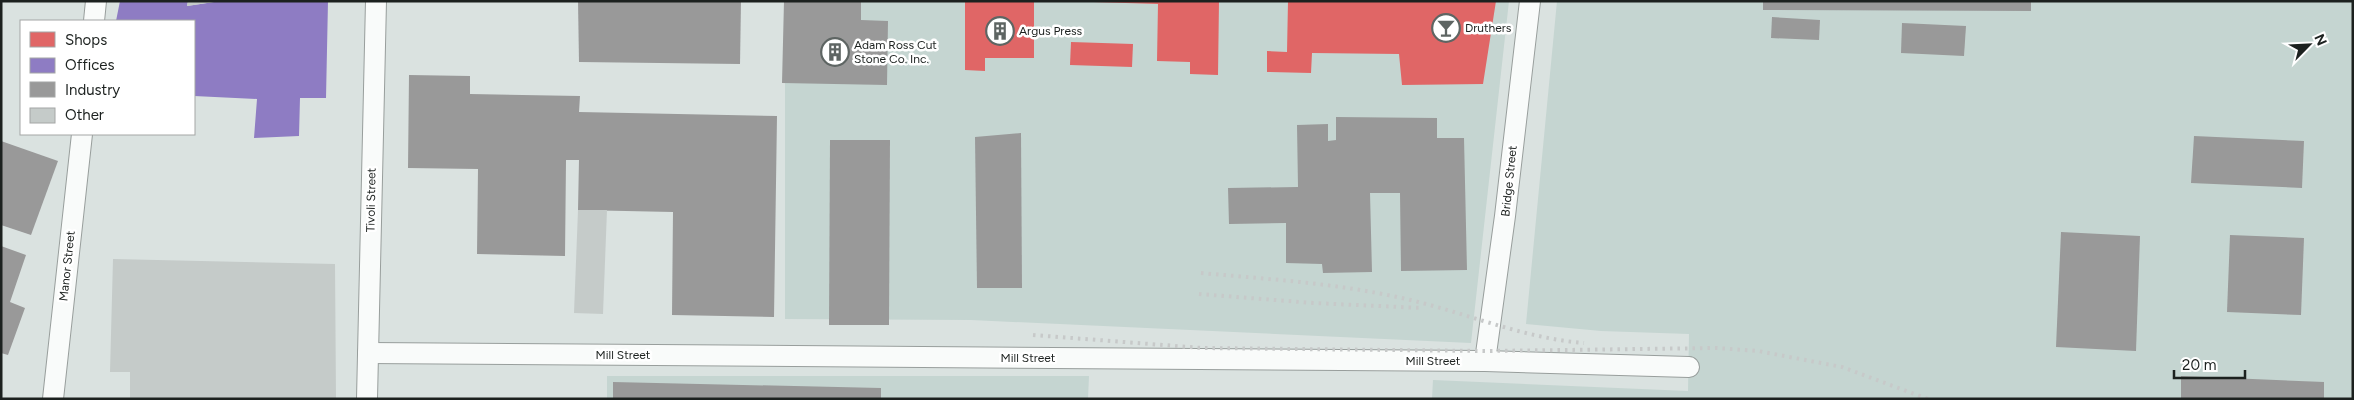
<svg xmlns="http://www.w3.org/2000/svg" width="2354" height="400" viewBox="0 0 2354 400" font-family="Figtree,sans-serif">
  <rect width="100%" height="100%" fill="#dae2e0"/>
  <!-- built -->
  <g fill="#c5d5d1">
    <path d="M 785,1 L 1509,1 L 1471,343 L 971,320 L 785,319 Z"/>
    <path d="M 1557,1 L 2353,1 L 2353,399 L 1432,399 L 1433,380 L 1688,391 L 1689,334 L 1601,331 L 1526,324 Z"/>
    <path d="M 607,376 L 1089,376 L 1088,399 L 607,399 Z"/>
  </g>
  <!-- shops -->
  <g fill="#e06666">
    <path d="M 965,1 L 1034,1 L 1034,58 L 985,58 L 985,71 L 965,70 Z"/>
    <path d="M 1061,1 L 1219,1 L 1218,75 L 1190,74 L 1190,62 L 1157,61 L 1158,4 Z"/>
    <path d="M 1288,1 L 1496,1 L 1483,84 L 1402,85 L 1399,54 L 1312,53 L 1311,73 L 1267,72 L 1267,51 L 1287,52 Z"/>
    <path d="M 1071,42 L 1133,44 L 1132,67 L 1070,65 Z"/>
  </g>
  <!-- offices -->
  <path fill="#8e7cc3" d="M 120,1 L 188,1 L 187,6 L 221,1 L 328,1 L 326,98 L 300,98 L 299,136 L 254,138 L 257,99 L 194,96 L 194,21 L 116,21 Z"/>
  <!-- industry -->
  <g fill="#999">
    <path d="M 578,1 L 741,1 L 740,64 L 579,62 Z"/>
    <path d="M 784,1 L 861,1 L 861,20 L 888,21 L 887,85 L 782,83 Z"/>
    <path d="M 1763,1 L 2031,1 L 2031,11 L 1763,10 Z"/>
    <path d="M 1772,17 L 1820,20 L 1819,40 L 1771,38 Z"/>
    <path d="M 1902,23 L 1966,26 L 1964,56 L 1901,53 Z"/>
    <path d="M 409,75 L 470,76 L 470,94 L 580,96 L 579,112 L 777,116 L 774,317 L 672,315 L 673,212 L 578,210 L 579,160 L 566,160 L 565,256 L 477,254 L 478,169 L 408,168 Z"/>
    <path d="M 1336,117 L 1437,118 L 1437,138 L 1464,138 L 1467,270 L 1401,271 L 1400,193 L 1370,193 L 1372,272 L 1323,273 L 1322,264 L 1286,263 L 1286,223 L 1229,224 L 1228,188 L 1298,187 L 1297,125 L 1328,124 L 1328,141 L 1336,140 Z"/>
    <path d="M 1021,133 L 1022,288 L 977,288 L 975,137 Z"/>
    <path d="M 2194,136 L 2304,141 L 2302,188 L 2191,183 Z"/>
    <path d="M 830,140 L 890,140 L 889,325 L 829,325 Z"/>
    <path d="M 1,141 L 58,161 L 31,235 L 1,225 Z"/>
    <path d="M 2061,232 L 2140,236 L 2136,351 L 2056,347 Z"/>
    <path d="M 2230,235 L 2304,238 L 2301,315 L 2227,312 Z"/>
    <path d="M 1,246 L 26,255 L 10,302 L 25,308 L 8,355 L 1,353 Z"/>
    <path d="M 2181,376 L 2324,382 L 2324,399 L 2181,399 Z"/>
    <path d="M 613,382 L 881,388 L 881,399 L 613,399 Z"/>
  </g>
  <!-- building -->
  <g fill="#c5cbc9">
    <path d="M 188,1 L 213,1 L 213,2 L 187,6 Z"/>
    <path d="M 578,210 L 607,210 L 603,314 L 574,313 Z"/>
    <path d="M 113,259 L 335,264 L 336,399 L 130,399 L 130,372 L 110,372 Z"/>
  </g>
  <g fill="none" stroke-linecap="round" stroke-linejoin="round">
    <defs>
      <g id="minor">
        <path d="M 94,21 L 96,1"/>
        <path d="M 368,353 L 1485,361 L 1689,367"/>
        <path d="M 1485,361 L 1505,216 L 1530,1"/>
        <path d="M 53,399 L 82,134"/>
        <path d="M 367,399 L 376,1"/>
      </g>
    </defs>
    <!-- minor casing -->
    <use href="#minor" stroke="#989e9c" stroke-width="22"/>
    <!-- minor -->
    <use href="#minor" stroke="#f9fbfa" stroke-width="20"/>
    <!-- rail -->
    <g stroke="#c7c9c9" stroke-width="4" stroke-dasharray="2.5 5" stroke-linecap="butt">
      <path d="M 1201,273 C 1267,279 1333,283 1397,297 C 1460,310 1520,338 1584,343"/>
      <path d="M 1199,294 L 1313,303 L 1422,308"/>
      <path d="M 1033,335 L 1202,348 L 1486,351 L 1717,348 L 1758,351 L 1842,367 L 1928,399"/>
    </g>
  </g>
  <!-- icons -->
  <defs>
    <symbol id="bar-ring" viewBox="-11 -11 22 22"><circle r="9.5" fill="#fff" stroke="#5e6563" stroke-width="1.5"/><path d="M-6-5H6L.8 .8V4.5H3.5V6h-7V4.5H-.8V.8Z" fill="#5e6563"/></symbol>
    <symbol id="building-ring" viewBox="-11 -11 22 22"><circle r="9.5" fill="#fff" stroke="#5e6563" stroke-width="1.5"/><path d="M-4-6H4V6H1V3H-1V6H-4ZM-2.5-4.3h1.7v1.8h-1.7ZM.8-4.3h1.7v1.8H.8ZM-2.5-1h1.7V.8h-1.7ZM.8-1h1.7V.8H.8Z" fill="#5e6563"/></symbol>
  </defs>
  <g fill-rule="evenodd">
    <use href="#bar-ring" x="1430" y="12" width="32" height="32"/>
    <use href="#building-ring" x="984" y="15" width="32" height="32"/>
    <use href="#building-ring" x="819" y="36" width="32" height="32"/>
  </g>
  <g text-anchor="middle" stroke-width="5" stroke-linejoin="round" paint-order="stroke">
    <!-- poi labels -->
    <g font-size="12" fill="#1c211f" stroke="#fff" text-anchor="start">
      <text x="1465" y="32">Druthers</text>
      <text x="1019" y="35">Argus Press</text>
      <text x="854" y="49">Adam Ross Cut<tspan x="854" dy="14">Stone Co. Inc.</tspan></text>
    </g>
    <!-- street labels -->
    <g font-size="12" fill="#1c211f" stroke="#fff">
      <text transform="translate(1509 181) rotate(-84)" y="4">Bridge Street</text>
      <text transform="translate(371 200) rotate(-89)" y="4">Tivoli Street</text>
      <text transform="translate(67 266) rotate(-84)" y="4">Manor Street</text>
      <text x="623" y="359">Mill Street</text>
      <text x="1028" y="362">Mill Street</text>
      <text x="1433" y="365">Mill Street</text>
    </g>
  </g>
  <!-- border -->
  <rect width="2354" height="400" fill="none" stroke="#1c211f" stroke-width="5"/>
  <!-- legend -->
  <rect x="20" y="20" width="175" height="115" fill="#ffffff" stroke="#a4a6a5"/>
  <rect x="30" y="32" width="25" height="15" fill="#e06666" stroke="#a4a6a5"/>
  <text x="65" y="45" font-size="15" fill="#1c211f">Shops</text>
  <rect x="30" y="58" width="25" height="15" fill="#8e7cc3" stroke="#a4a6a5"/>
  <text x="65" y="70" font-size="15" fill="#1c211f">Offices</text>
  <rect x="30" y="82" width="25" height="15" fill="#999999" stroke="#a4a6a5"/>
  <text x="65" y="95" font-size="15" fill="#1c211f">Industry</text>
  <rect x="30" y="108" width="25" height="15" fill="#c5cbc9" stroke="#a4a6a5"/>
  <text x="65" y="120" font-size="15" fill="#1c211f">Other</text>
  <!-- north arrow -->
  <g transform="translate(2309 45) rotate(66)" stroke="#ffffff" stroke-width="4" paint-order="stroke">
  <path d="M0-4L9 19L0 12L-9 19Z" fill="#1c211f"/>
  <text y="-8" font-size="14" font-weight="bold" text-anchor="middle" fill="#1c211f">N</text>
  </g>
  <!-- scale -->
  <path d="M2174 370v8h71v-8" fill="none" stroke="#1c211f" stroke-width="2.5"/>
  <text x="2182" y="370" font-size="15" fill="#1c211f" stroke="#ffffff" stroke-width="4" paint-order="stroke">20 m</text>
</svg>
